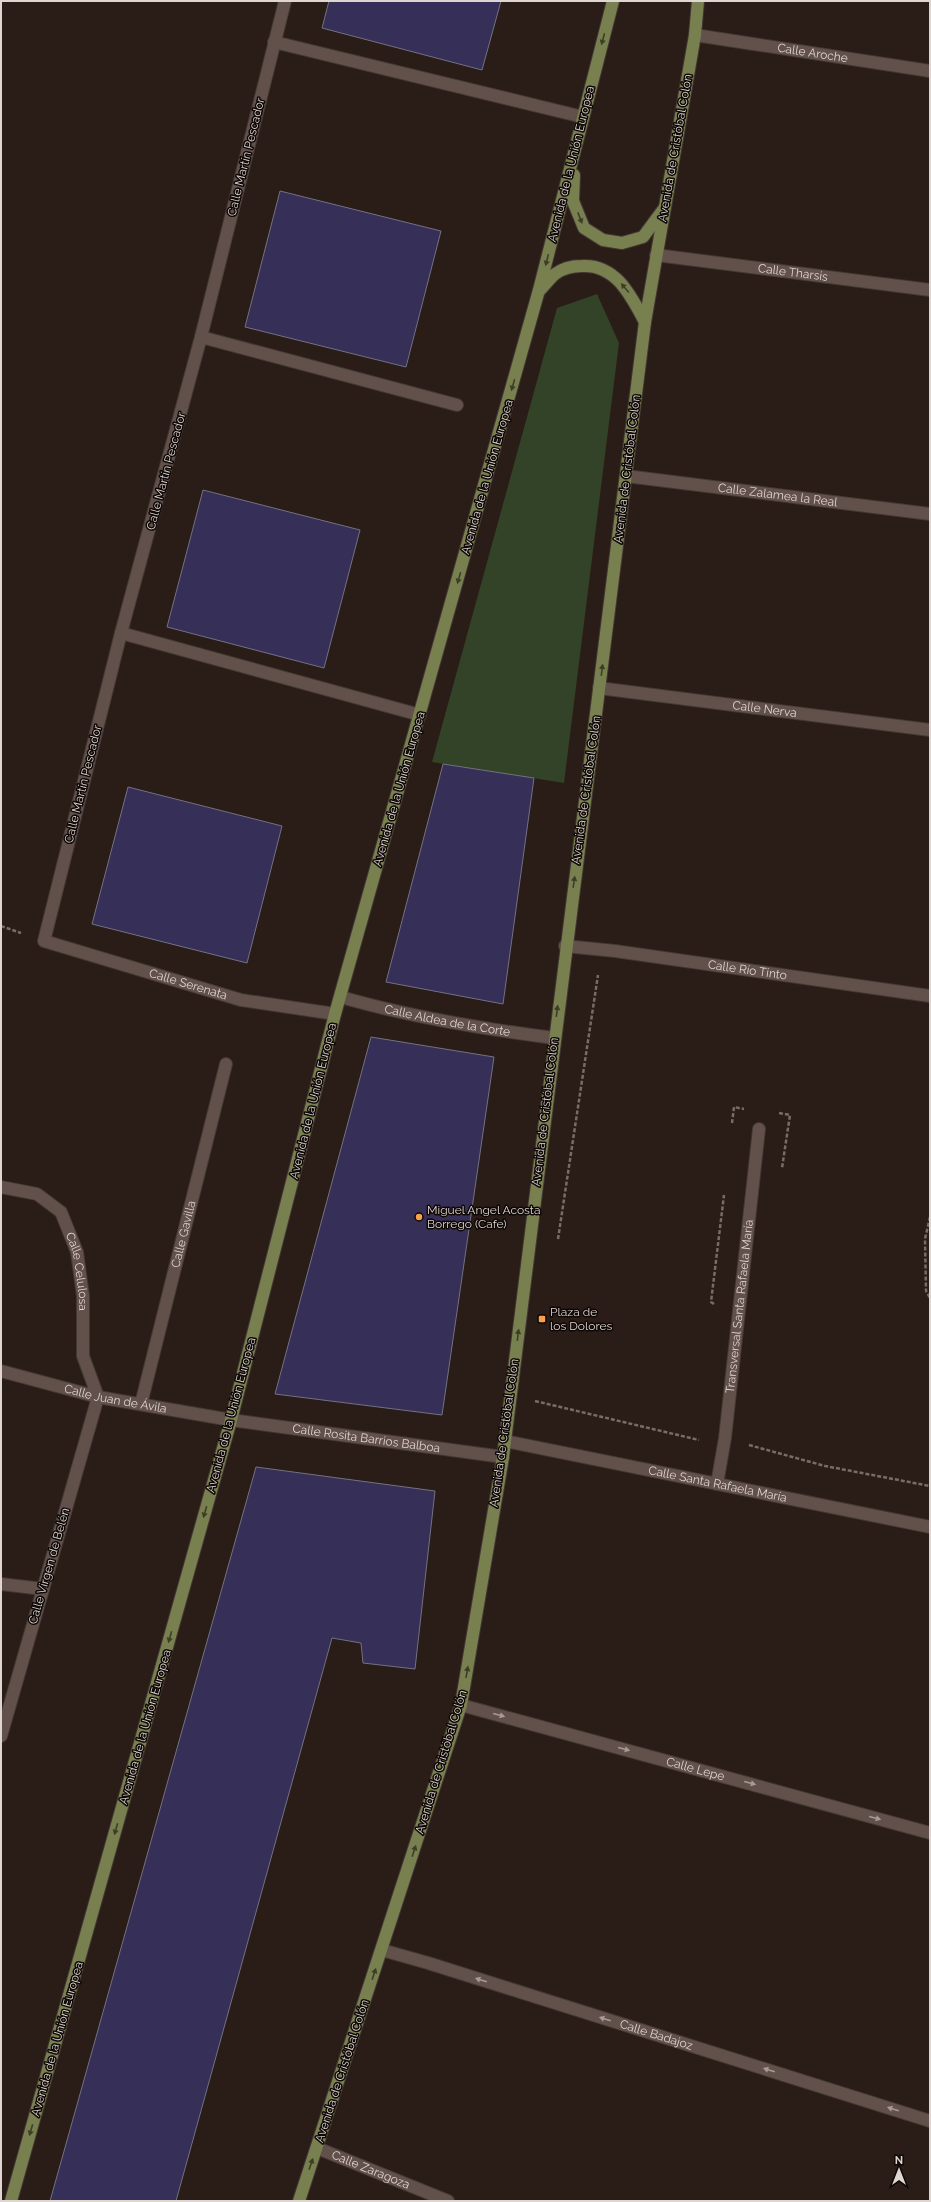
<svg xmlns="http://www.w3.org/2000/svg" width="931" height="2202" viewBox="0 0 931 2202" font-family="Raleway,sans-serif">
  <rect width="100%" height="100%" fill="#2a1c16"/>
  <!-- green -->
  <path fill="#324327" d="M 597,294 L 619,343 L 564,783 L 432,762 L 557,308 Z"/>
  <!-- building -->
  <g fill="#362f57" stroke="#737282">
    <path d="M 329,1 L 501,1 L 482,70 L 322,28 Z"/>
    <path d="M 280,191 L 441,231 L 406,367 L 245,327 Z"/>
    <path d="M 203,490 L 360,530 L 324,668 L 167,627 Z"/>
    <path d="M 443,764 L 534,778 L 503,1004 L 386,982 Z"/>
    <path d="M 128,787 L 282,826 L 247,963 L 92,924 Z"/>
    <path d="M 371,1037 L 494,1057 L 442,1415 L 275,1394 Z"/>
    <path d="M 256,1467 L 435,1491 L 415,1669 L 363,1663 L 361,1643 L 332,1638 L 176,2201 L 50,2201 Z"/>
  </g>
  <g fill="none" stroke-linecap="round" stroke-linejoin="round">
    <defs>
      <g id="minor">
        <path id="s1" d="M 285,1 L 201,337 L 121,633 L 44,941 L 241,1000 L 335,1014"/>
        <path id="s2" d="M 695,35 L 930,71"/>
        <path d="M 274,42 L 583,117"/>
        <path id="s3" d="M 656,255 L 930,290"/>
        <path d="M 201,337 L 457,405"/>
        <path id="s4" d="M 626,476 L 930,514"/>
        <path d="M 121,633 L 420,715"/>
        <path id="s5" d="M 599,688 L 930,730"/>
        <path id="s6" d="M 565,946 L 615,951 L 930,996"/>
        <path id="s7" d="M 341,997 C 410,1017 483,1029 554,1038"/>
        <path id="s8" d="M 1,1187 L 37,1194 L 61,1212 L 77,1252 L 83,1296 L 83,1356 L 98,1397 L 1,1736"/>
        <path id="s9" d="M 1,1371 L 98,1397 L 231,1420 L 503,1457"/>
        <path id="s10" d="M 141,1404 L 226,1064"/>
        <path id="s11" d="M 505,1441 L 930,1527"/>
        <path id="s12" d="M 717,1484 L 725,1438 L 759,1129"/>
        <path d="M 1,1584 L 43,1589"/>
        <path id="s13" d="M 461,1705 L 930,1833"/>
        <path id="s14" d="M 382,1950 L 428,1963 L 930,2121"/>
        <path id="s15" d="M 317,2148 L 448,2201"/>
      </g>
      <g id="major">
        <path d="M 574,175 L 573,201 L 584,228 L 603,240 L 622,243 L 643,237 L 663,210"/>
        <path d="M 540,290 C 545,285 550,278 555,274 C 563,268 572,266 582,266 C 616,264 631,296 645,322"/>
        <path d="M 11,2201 L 231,1420 L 335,1014 L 539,290 L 613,1"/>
        <path d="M 299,2201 L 461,1705 L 503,1457 L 645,322 L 695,35 L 698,1"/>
      </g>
    </defs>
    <!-- minor casing -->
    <use href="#minor" stroke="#433834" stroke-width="14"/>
    <!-- major casing -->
    <use href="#major" stroke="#433834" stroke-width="14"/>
    <!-- path -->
    <g stroke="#786c67" stroke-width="2.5" stroke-dasharray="4 2" stroke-linecap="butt">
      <path d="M 1,926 L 21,933"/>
      <path d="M 779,1113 L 790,1115 L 782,1168"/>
      <path d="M 732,1123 L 734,1107 L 744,1109"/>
      <path d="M 930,1217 L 925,1239 L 926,1291 L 930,1298"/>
      <path d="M 558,1239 L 598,975"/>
      <path d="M 714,1304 L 711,1302 L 724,1195"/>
      <path d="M 535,1401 L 699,1440"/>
      <path d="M 749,1445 L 825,1466 L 930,1486"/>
    </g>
    <!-- minor -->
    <use href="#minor" stroke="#62514b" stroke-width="12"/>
    <!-- major -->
    <use href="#major" stroke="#798050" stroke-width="12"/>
  </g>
  <!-- one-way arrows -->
  <defs><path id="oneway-solid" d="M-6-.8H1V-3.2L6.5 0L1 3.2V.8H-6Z"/></defs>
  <g fill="#3e3e27">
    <use href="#oneway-solid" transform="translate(603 39) rotate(105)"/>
    <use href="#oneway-solid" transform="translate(580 218) rotate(69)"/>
    <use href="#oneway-solid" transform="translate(547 260) rotate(104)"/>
    <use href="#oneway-solid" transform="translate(625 288) rotate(-130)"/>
    <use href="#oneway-solid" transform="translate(513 385) rotate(106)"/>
    <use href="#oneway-solid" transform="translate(459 578) rotate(106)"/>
    <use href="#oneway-solid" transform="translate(602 670) rotate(-83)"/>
    <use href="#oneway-solid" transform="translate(574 882) rotate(-82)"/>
    <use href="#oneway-solid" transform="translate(557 1011) rotate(-83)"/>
    <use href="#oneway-solid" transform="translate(518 1335) rotate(-83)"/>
    <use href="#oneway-solid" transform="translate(205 1512) rotate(106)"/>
    <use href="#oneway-solid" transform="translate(170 1637) rotate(106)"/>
    <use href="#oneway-solid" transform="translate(467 1672) rotate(-80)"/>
    <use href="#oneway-solid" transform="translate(116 1829) rotate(106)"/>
    <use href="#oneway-solid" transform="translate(414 1851) rotate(-72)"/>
    <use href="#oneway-solid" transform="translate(374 1974) rotate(-72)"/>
    <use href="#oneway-solid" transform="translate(31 2130) rotate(106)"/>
    <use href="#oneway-solid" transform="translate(311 2164) rotate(-71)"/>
  </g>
  <g fill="#a79a95">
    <use href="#oneway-solid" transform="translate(499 1715) rotate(15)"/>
    <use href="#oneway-solid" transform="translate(624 1749) rotate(15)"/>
    <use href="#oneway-solid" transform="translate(750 1783) rotate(15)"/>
    <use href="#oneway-solid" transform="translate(875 1818) rotate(15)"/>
    <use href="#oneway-solid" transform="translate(481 1980) rotate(-163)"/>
    <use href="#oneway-solid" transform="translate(605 2019) rotate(-163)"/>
    <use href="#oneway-solid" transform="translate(769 2070) rotate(-163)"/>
    <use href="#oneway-solid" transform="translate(893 2109) rotate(-163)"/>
  </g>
  <!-- markers -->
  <g fill="#fa9f4e" stroke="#0e0806" stroke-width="1.5">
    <circle cx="419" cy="1217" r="4"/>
    <rect x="538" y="1315" width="8" height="8" rx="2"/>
  </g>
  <g text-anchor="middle" stroke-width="3" stroke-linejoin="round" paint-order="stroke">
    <!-- street labels -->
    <g font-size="12" fill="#dfd5d1" stroke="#0e0806">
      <text dy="4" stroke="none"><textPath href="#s2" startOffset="119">Calle Aroche</textPath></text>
      <text transform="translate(675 148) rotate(-80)" y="4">Avenida de Cristóbal Colón</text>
      <text transform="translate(246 157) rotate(-76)" y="4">Calle Martín Pescador</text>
      <text transform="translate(571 164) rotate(-76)" y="4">Avenida de la Unión Europea</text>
      <text dy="4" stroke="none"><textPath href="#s3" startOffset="138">Calle Tharsis</textPath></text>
      <text transform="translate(627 469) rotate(-83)" y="4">Avenida de Cristóbal Colón</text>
      <text transform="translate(166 471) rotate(-75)" y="4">Calle Martín Pescador</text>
      <text transform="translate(487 477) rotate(-74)" y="4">Avenida de la Unión Europea</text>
      <text dy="4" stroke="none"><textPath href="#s4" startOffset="153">Calle Zalamea la Real</textPath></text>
      <text dy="4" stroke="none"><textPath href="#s5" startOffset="167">Calle Nerva</textPath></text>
      <text transform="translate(83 784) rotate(-76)" y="4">Calle Martín Pescador</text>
      <text transform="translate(399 789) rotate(-74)" y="4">Avenida de la Unión Europea</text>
      <text transform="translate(586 790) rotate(-82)" y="4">Avenida de Cristóbal Colón</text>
      <text dy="4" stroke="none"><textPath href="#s6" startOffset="184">Calle Río Tinto</textPath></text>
      <text dy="4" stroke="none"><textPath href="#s1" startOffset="1121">Calle Serenata</textPath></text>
      <text dy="4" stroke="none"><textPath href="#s7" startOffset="109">Calle Aldea de la Corte</textPath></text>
      <text transform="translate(313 1101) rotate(-76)" y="4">Avenida de la Unión Europea</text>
      <text transform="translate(545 1112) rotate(-83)" y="4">Avenida de Cristóbal Colón</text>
      <text dy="4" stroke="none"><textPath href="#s10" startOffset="175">Calle Gavilla</textPath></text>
      <text dy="4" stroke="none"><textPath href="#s8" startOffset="129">Calle Celulosa</textPath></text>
      <text dy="4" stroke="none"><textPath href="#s12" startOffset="179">Transversal Santa Rafaela María</textPath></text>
      <text dy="4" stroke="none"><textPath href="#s9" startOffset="118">Calle Juan de Ávila</textPath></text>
      <text transform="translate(231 1415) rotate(-75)" y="4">Avenida de la Unión Europea</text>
      <text transform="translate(504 1433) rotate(-82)" y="4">Avenida de Cristóbal Colón</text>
      <text dy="4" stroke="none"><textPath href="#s9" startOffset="372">Calle Rosita Barrios Balboa</textPath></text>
      <text dy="4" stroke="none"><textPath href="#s11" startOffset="217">Calle Santa Rafaela María</textPath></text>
      <text transform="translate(49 1566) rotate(-74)" y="4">Calle Virgen de Belén</text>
      <text transform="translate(145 1727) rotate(-74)" y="4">Avenida de la Unión Europea</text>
      <text transform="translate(441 1762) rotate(-73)" y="4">Avenida de Cristóbal Colón</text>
      <text dy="4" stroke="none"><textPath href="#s13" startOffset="243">Calle Lepe</textPath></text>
      <text dy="4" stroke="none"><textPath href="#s14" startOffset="287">Calle Badajoz</textPath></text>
      <text transform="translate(57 2039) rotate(-74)" y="4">Avenida de la Unión Europea</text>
      <text transform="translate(342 2071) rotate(-72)" y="4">Avenida de Cristóbal Colón</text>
      <text dy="4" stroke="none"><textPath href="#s15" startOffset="58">Calle Zaragoza</textPath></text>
    </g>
    <!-- poi labels -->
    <g font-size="12" fill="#dfd5d1" stroke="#0e0806" text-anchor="start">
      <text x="427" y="1214">Miguel Angel Acosta<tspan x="427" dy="14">Borrego (Cafe)</tspan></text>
      <text x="550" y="1316">Plaza de<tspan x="550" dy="14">los Dolores</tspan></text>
    </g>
  </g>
  <!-- border -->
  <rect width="931" height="2202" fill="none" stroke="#dfd5d1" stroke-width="4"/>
  <!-- north arrow -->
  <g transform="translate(899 2170)" stroke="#0e0806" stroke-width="3" paint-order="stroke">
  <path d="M0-3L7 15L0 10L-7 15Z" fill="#dfd5d1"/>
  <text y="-6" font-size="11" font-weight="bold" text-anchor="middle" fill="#dfd5d1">N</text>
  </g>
</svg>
